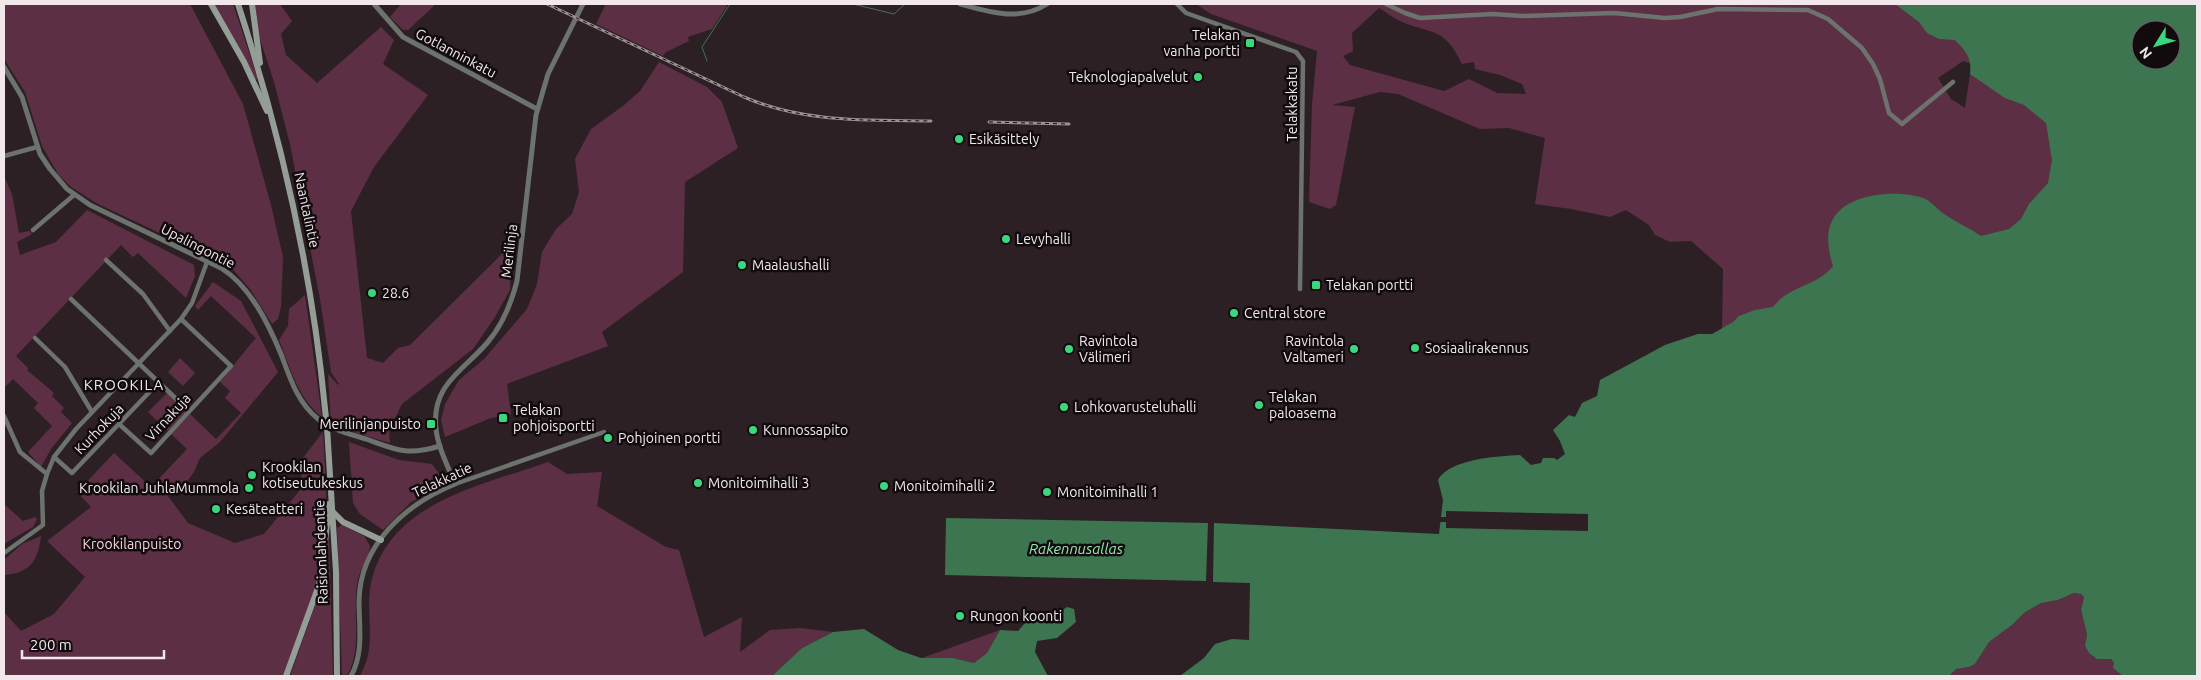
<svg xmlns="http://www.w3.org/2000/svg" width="2201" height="680" viewBox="0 0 2201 680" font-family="Ubuntu,sans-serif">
  <rect width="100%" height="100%" fill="#2d2025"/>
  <!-- green -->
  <g fill="#5d2f44" fill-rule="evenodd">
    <path d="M 4,4 L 190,4 L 243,104 L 271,205 L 283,257 L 281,307 L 278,319 L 272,324 L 250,289 L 230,266 L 98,204 L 71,187 L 58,174 L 42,146 L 25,92 L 4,59 Z"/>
    <path d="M 214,4 L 233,4 L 258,79 L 254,80 Z"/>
    <path d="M 255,4 L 280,4 L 292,21 L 281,34 L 286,55 L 317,83 L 381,27 L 394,40 L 383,64 L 428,95 L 374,167 L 351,211 L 367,358 L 383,363 L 398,348 L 410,345 L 503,253 L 511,267 L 510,290 L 495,317 L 473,349 L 402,404 L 389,430 L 390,443 L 353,432 L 331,422 L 328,374 L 338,385 L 339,384 L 331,372 L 320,299 L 290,144 L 274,82 L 259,36 Z"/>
    <path d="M 401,4 L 436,4 L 408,30 L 403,30 L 390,17 Z"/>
    <path d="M 606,4 L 728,4 L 712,29 L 688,37 L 689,41 L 666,52 L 663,56 L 596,24 Z"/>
    <path d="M 1196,4 L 1930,4 L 1975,14 L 1972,64 L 1963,61 L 1938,78 L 1951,99 L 1965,108 L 1970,74 L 2042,83 L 2064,168 L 2035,230 L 1839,277 L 1741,330 L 1665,345 L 1698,334 L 1712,334 L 1722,330 L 1723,269 L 1691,241 L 1670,242 L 1655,235 L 1649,225 L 1626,210 L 1610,217 L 1571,209 L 1535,204 L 1545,138 L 1509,128 L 1480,129 L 1398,94 L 1380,92 L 1332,105 L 1355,107 L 1336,205 L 1330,209 L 1309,202 L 1312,105 L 1317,51 L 1211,14 ZM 1379,8 C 1386,12 1393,18 1400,21 C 1432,35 1444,26 1462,64 L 1474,62 L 1475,69 L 1500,75 L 1522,84 L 1526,94 L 1497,93 L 1469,79 L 1444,91 L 1350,65 L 1343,56 L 1353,51 L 1352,33 Z"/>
    <path d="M 659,62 L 707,87 L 722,102 L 738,148 L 685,182 L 683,272 L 602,332 L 608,346 L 507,384 L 511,414 L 491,418 L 445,437 L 441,420 L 445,404 L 459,380 L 484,359 L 527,309 L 537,284 L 542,252 L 556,229 L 572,214 L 579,192 L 575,159 L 591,129 L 623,106 L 640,91 Z"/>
    <path d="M 4,176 L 12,194 L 19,233 L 30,231 L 32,234 L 17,242 L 20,255 L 56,242 L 87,210 L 194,265 L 195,276 L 186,298 L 138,253 L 133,257 L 121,245 L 16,356 L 28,368 L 27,370 L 54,393 L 52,396 L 64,408 L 61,412 L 72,423 L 51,449 L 41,467 L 28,452 L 52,426 L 34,408 L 38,403 L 13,379 L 4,388 Z"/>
    <path d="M 213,282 L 241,301 L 278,372 L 220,442 L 200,458 L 194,472 L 183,487 L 168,496 L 188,523 L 235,543 L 264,534 L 300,490 L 302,459 L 323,432 C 326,476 329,524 321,567 C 313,605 297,640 284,676 L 4,676 L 4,612 L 21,631 L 54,614 L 85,577 L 47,541 L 91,507 L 77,492 L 114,453 L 151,487 L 187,449 L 171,434 L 190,414 L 216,439 L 241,413 L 225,398 L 230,391 L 220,382 C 233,367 243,352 256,338 L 211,296 L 198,310 L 195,306 Z"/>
    <path d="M 305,295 L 322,417 C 296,396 291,368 279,340 L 288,326 L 289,309 Z"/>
    <path d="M 180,358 L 195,373 L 183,386 L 168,372 Z"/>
    <path d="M 167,393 L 187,411 L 168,431 L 148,412 Z"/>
    <path d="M 349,442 L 399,460 L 432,464 L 445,482 L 410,503 L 383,530 L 360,514 L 353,503 Z"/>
    <path d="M 548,462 L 567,474 L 602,472 L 597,506 L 666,547 L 679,550 L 704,637 L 742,617 L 740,652 L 770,630 L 800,628 L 833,632 L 802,648 L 772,676 L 360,676 C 363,669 367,662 368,655 C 373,631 366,607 371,583 C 389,502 481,486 548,462 Z"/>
    <path d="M 4,504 L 23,521 L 35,517 L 37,519 L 33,527 L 4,544 Z"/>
    <path d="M 342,525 L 364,536 L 370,546 C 369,557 361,568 358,579 C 351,612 364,646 347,676 L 342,676 L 337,528 Z"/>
    <path d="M 41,536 C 38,561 30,573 4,575 L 4,560 L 22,544 Z"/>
    <path d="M 329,539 L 333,676 L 290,676 L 316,603 Z"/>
    <path d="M 2074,593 L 2081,594 L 2084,597 L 2081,610 L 2087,634 L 2085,646 L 2089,653 L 2097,659 L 2111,659 L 2123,676 L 1949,676 L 1956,669 L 1969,667 L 1975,664 L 1989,642 L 2012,625 L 2024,613 L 2041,603 L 2058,600 Z"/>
    <path d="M 1000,630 L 987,653 L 974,663 L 953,658 L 922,658 Z"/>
  </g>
  <!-- water -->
  <g fill="#3d7550" fill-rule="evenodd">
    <path d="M 1895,4 L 2197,4 L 2197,676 L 2123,676 L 2113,668 L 2114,663 L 2111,659 L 2097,659 L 2089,653 L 2085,646 L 2087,634 L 2081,610 L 2084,597 L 2081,594 L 2074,593 L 2058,600 L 2041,603 L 2024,613 L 2012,625 L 1989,642 L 1975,664 L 1969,667 L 1956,669 L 1949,676 L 1180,676 L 1204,658 L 1215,644 L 1232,639 L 1249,640 L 1250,583 L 1213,582 L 1214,523 L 1439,534 L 1443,500 L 1438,480 C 1449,459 1498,456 1520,455 L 1531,465 L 1541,463 L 1543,458 L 1554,458 L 1557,460 L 1565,454 L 1560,441 L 1553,430 L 1569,415 L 1575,417 L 1582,403 L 1597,396 L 1600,380 L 1665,345 L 1698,334 L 1712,334 L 1733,322 L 1739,316 L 1755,310 L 1773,307 C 1788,286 1818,286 1833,266 C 1829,254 1825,234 1832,221 C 1845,193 1897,189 1923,198 C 1931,201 1937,209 1944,214 C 1956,222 1969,228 1981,236 L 2009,229 L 2021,219 L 2029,204 L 2048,183 L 2052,160 L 2046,123 L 2024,105 L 2005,98 L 1970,74 C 1972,58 1966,51 1955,40 L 1939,39 L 1927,33 L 1919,22 ZM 2141,30 L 2171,30 L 2171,60 L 2141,60 Z"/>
    <path d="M 946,518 L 1208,523 L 1206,581 L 945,575 Z"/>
    <path d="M 1067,607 L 1074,609 L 1076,622 L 1057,638 L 1037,641 L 1035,652 L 1048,676 L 772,676 L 802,648 L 833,632 L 864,629 L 898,650 L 921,658 L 953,658 L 974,663 L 987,653 L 1000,630 L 1018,631 L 1025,623 L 1047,621 Z"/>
  </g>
  <!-- pier -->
  <path fill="#2d2025" d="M 1446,511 L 1588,514 L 1588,531 L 1446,528 L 1446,522 L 1439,522 L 1439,517 L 1446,517 Z"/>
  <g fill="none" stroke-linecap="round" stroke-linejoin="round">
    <!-- stream -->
    <g stroke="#3d7550" stroke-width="1">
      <path d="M 853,4 L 894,14 L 905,4"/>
      <path d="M 707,61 L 702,47 L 730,4"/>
    </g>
    <!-- minor -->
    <g stroke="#6c726d" stroke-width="4.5">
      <path d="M 1177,4 L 1186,13 L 1296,52 L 1303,61 L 1300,289"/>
      <path d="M 1386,4 L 1405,13 L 1420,18 L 1493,14 L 1522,16 L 1614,13 L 1665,18 L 1680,17 L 1718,9 L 1808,10 L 1828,19 L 1862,48 L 1873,64 L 1880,79 L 1889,113 L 1902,124 L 1953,82"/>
      <path d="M 4,156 L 37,147"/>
      <path d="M 33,230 L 74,195"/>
      <path d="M 106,260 L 143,294 L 170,331"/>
      <path d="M 71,299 L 189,411"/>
      <path d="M 35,338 L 65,367 L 92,412"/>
      <path d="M 4,416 L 20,452 L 47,474"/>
      <path d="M 119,424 L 151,453 L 231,366 L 181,319"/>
      <path d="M 54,457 L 72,473 L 159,382"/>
      <path d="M 455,484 L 604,432"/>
      <path d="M 4,553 L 43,525 L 42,491 L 47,474 L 54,457 L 76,429 L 181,319 L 192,303 L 207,262"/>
    </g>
    <!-- tertiary -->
    <g stroke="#6c726d" stroke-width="5">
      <path d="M 374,4 L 403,37 L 537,109"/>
      <path d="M 960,4 C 989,12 1019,22 1047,4"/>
      <path d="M 4,67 L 22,97 L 40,154 L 50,169 L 67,189 L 90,205 L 221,268 C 250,286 268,323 281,354 C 290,378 297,402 318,419 C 332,430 350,434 366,439 C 397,450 407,456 440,446"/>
      <path d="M 351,676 C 364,653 359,627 359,601 C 360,544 406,504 455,484 C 448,466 438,448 436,429 C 431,385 463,371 487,343 C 502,326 511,304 517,281 L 536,115 L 548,74 L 583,4"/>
    </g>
    <!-- secondary -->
    <g stroke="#949e97" stroke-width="6">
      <path d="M 211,4 L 244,62 L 267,111"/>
      <path d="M 238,4 C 281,136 312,271 325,409"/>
      <path d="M 252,4 L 260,63"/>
      <path d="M 327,427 L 336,572 L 337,676"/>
      <path d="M 333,512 L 343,522 L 381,540"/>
      <path d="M 286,676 L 319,585 L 323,562 L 329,504"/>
    </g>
    <defs>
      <g id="rail">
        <path d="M 547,4 L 744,97 C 804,123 867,120 931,121"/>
        <path d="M 989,122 L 1069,124"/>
      </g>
    </defs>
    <!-- rail casing -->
    <use href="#rail" stroke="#9b9094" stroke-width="3"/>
    <!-- rail -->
    <use href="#rail" stroke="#110b0e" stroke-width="1" stroke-dasharray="4" stroke-linecap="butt"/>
    <!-- secondary-bridge -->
    <path stroke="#949e97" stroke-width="6" d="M 325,409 L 327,427"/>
  </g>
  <!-- markers -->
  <g fill="#3bd77e" stroke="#110b0e" stroke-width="2">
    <rect x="1245" y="38" width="10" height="10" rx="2.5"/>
    <circle cx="1198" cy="77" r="5"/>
    <circle cx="959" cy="139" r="5"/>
    <circle cx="1006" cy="239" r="5"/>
    <circle cx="742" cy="265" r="5"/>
    <rect x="1311" y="280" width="10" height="10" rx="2.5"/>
    <circle cx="372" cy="293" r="5"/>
    <circle cx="1234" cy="313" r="5"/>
    <circle cx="1415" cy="348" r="5"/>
    <circle cx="1069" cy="349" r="5"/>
    <circle cx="1354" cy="349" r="5"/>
    <circle cx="1259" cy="405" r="5"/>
    <circle cx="1064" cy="407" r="5"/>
    <rect x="498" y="413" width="10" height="10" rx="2.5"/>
    <rect x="426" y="419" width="10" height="10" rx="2.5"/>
    <circle cx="753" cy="430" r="5"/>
    <circle cx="608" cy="438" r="5"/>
    <circle cx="252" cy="475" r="5"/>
    <circle cx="698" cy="483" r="5"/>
    <circle cx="884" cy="486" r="5"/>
    <circle cx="249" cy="488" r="5"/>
    <circle cx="1047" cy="492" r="5"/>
    <circle cx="216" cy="509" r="5"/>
    <circle cx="960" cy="616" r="5"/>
  </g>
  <g text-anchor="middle" stroke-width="5" stroke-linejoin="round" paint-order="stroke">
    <!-- poi labels -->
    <g font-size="14" fill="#f2e8ec" stroke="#110b0e" text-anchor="start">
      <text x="1240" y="40" text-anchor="end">Telakan<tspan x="1240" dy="16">vanha portti</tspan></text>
      <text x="1188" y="82" text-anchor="end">Teknologiapalvelut</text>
      <text x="969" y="144">Esikäsittely</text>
      <text x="1016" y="244">Levyhalli</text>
      <text x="752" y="270">Maalaushalli</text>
      <text x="1326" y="290">Telakan portti</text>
      <text x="382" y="298">28.6</text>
      <text x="1244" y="318">Central store</text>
      <text x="1079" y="346">Ravintola<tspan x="1079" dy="16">Välimeri</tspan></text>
      <text x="1344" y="346" text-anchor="end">Ravintola<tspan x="1344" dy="16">Valtameri</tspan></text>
      <text x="1425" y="353">Sosiaalirakennus</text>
      <text x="1269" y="402">Telakan<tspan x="1269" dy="16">paloasema</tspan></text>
      <text x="1074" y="412">Lohkovarusteluhalli</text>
      <text x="513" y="415">Telakan<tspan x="513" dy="16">pohjoisportti</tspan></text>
      <text x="421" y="429" text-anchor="end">Merilinjanpuisto</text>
      <text x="763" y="435">Kunnossapito</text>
      <text x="618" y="443">Pohjoinen portti</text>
      <text x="262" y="472">Krookilan<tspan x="262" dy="16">kotiseutukeskus</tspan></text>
      <text x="708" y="488">Monitoimihalli 3</text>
      <text x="894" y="491">Monitoimihalli 2</text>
      <text x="239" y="493" text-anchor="end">Krookilan JuhlaMummola</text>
      <text x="1057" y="497">Monitoimihalli 1</text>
      <text x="226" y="514">Kesäteatteri</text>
      <text x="970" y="621">Rungon koonti</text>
    </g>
    <!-- street labels -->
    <g font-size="14" fill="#f2e8ec" stroke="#110b0e">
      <text transform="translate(456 53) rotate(28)" y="5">Gotlanninkatu</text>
      <text transform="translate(1292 104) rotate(-90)" y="5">Telakkakatu</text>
      <text transform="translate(307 210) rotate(78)" y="5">Naantalintie</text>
      <text transform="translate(198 246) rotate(27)" y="5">Upalingontie</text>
      <text transform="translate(509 251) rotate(-83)" y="5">Merilinja</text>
      <text transform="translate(168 417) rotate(-47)" y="5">Virnakuja</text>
      <text transform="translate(99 429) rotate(-46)" y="5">Kurhokuja</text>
      <text transform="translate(442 480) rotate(-25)" y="5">Telakkatie</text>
      <text transform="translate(321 552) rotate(-92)" y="5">Raisionlahdentie</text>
    </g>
    <!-- park labels -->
    <g font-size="14" fill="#f5d0de" stroke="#110b0e">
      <text x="132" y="549">Krookilanpuisto</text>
    </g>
    <!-- neighbourhood labels -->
    <g font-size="15" letter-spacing="1" fill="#f2e8ec" stroke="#110b0e">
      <text x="124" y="390">KROOKILA</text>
    </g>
    <!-- water labels -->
    <g font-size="15" font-style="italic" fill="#94e7ae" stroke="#110b0e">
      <text x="1076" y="554">Rakennusallas</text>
    </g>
  </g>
  <!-- border -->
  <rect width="2201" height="680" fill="none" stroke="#f2e8ec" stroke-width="10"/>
  <!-- north arrow -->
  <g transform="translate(2156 45) rotate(233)"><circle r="24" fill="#110b0e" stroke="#6b6367"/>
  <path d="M0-4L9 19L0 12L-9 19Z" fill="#3bd77e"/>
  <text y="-8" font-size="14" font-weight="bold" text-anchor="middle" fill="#f2e8ec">N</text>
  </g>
  <!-- scale -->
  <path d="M22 650v8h142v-8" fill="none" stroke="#f2e8ec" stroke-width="2.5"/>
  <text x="30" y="650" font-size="15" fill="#f2e8ec" stroke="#110b0e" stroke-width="4" paint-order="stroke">200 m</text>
</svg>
